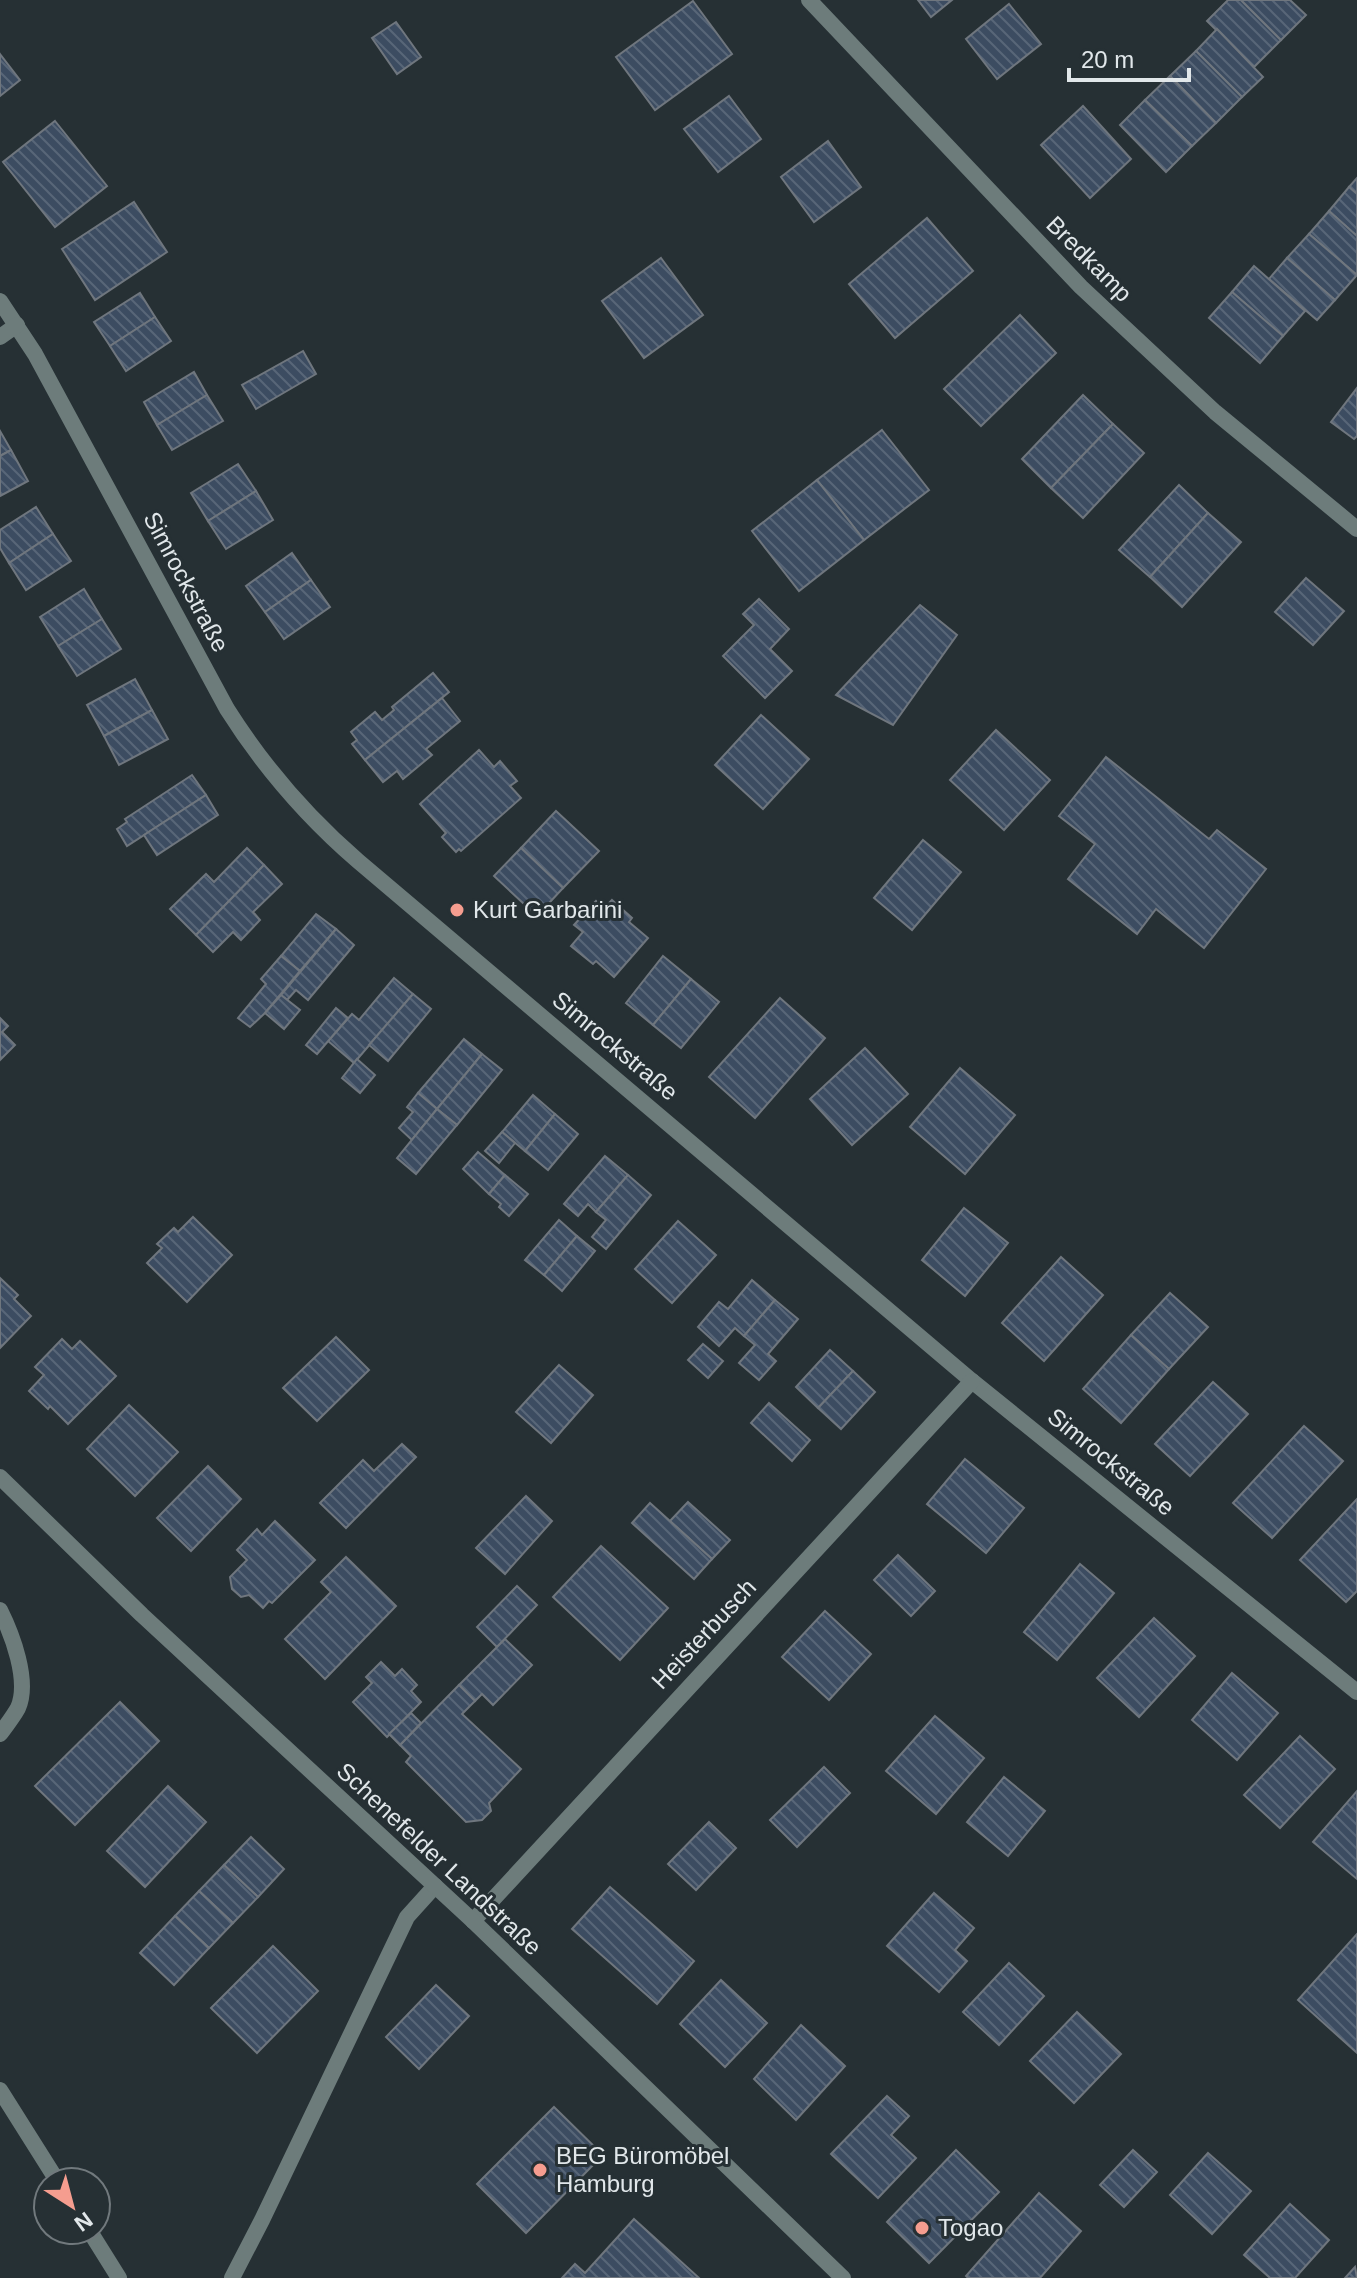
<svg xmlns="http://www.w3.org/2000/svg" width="1357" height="2278" viewBox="0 0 1357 2278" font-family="Arial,sans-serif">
  <defs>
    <pattern id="building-back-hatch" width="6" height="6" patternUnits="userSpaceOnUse" patternTransform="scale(2)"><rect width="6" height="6" fill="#3c4c61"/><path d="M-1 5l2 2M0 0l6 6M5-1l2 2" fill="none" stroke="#586678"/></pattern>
  </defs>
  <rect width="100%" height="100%" fill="#263034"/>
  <!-- building -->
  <g fill="url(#building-back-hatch)" stroke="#6f767e" stroke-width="2">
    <path d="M 918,0 L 952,0 L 931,17 Z"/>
    <path d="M 1228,0 L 1241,0 L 1281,40 L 1254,67 L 1207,21 Z"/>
    <path d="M 1241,0 L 1290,0 L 1306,15 L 1281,40 Z"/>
    <path d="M 693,1 L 732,54 L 655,110 L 616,57 Z"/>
    <path d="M 1009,4 L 1041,44 L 997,79 L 966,39 Z"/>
    <path d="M 396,22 L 421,57 L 397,74 L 372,38 Z"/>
    <path d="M 1217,29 L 1263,77 L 1242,97 L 1196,51 Z"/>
    <path d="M 1196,51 L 1242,97 L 1216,123 L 1170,76 Z"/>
    <path d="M 0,54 L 20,80 L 0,96 Z"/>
    <path d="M 1170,76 L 1216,123 L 1192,146 L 1145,100 Z"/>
    <path d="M 729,96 L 761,139 L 718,172 L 684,129 Z"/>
    <path d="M 1145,100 L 1192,146 L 1166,172 L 1120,125 Z"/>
    <path d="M 1083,106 L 1131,159 L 1090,198 L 1041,145 Z"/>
    <path d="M 55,121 L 107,186 L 55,227 L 3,162 Z"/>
    <path d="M 828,141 L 861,187 L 814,222 L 781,177 Z"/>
    <path d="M 1357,178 L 1357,194 L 1349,187 Z"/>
    <path d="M 1349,187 L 1357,194 L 1357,236 L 1329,211 Z"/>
    <path d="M 134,202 L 167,252 L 95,300 L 62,249 Z"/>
    <path d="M 1329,211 L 1357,236 L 1357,275 L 1309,234 Z"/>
    <path d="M 927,218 L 973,271 L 895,338 L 849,284 Z"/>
    <path d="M 1309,234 L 1357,275 L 1335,300 L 1287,258 Z"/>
    <path d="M 661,258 L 703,315 L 644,358 L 602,301 Z"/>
    <path d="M 1287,258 L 1335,300 L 1317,320 L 1269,279 Z"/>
    <path d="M 1254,266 L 1305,311 L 1283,336 L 1232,292 Z"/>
    <path d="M 1232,292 L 1283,336 L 1260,363 L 1209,318 Z"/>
    <path d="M 140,293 L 155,317 L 110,346 L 94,322 Z"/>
    <path d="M 1020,315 L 1056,353 L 981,426 L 944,389 Z"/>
    <path d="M 155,317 L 171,341 L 126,371 L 110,346 Z"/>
    <path d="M 303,351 L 316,374 L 256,409 L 242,385 Z"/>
    <path d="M 194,372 L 207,395 L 157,425 L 144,402 Z"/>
    <path d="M 1357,388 L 1357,436 L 1354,439 L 1331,422 Z"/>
    <path d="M 207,395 L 223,421 L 172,450 L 157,425 Z"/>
    <path d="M 1083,395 L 1113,424 L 1051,488 L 1022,459 Z"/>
    <path d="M 1113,424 L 1144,453 L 1083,518 L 1051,488 Z"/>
    <path d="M 882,430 L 929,490 L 864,540 L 817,480 Z"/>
    <path d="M 0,431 L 11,450 L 0,456 Z"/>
    <path d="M 11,450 L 28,481 L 0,496 L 0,456 Z"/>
    <path d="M 238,464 L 256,491 L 208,521 L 191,493 Z"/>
    <path d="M 817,480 L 864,540 L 799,591 L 752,531 Z"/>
    <path d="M 1179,485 L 1208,513 L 1150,577 L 1119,550 Z"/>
    <path d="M 256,491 L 273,520 L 226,549 L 208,521 Z"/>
    <path d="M 36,507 L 53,534 L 9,563 L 0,548 L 0,530 Z"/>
    <path d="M 1208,513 L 1241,542 L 1182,607 L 1150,577 Z"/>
    <path d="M 53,534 L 71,561 L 26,590 L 9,563 Z"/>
    <path d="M 292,553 L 311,580 L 265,612 L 246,586 Z"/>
    <path d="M 1306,578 L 1344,611 L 1313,645 L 1275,612 Z"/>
    <path d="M 311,580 L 330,607 L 284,639 L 265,612 Z"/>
    <path d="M 84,589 L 102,619 L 58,646 L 40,617 Z"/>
    <path d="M 759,599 L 789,629 L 770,649 L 792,671 L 765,698 L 723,656 L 754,625 L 743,614 Z"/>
    <path d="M 920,605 L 957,635 L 893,725 L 836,695 Z"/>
    <path d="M 102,619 L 121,649 L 77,676 L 58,646 Z"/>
    <path d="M 433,673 L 449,692 L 365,760 L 352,744 L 357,740 L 351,732 L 375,712 L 382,720 L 394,710 L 392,707 Z"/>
    <path d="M 135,679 L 152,710 L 104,736 L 87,705 Z"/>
    <path d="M 442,698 L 460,721 L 426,749 L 432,755 L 403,779 L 397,771 L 383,782 L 365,760 Z"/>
    <path d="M 152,710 L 168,739 L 119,765 L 104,736 Z"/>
    <path d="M 761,715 L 809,759 L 763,809 L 715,765 Z"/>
    <path d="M 996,730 L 1050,780 L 1004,830 L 950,780 Z"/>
    <path d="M 479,750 L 494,767 L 500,761 L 517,781 L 510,786 L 521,798 L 461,851 L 459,849 L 456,852 L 442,837 L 446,833 L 420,804 Z"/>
    <path d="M 1106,757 L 1209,839 L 1217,830 L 1266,869 L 1204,948 L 1156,909 L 1137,934 L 1068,879 L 1095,844 L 1059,816 Z"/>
    <path d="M 192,775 L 206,795 L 127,846 L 117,829 L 127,822 L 125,819 Z"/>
    <path d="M 206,795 L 218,815 L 157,855 L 144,835 Z"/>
    <path d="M 556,811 L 599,851 L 563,888 L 521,848 Z"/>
    <path d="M 923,840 L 961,872 L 912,930 L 874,898 Z"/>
    <path d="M 247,848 L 264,865 L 196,935 L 170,909 L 206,874 L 214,882 Z"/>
    <path d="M 521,848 L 563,888 L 537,916 L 494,876 Z"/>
    <path d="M 264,865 L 282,884 L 253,912 L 260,920 L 241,940 L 233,932 L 213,952 L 196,935 Z"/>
    <path d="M 612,900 L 632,918 L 629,922 L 648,938 L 614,977 L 596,961 L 593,964 L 571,946 L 583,932 L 574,925 L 596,901 L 604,908 Z"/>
    <path d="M 316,914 L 336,929 L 300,971 L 281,956 Z"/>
    <path d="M 336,929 L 354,945 L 308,1000 L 296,990 L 287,1000 L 281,995 Z"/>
    <path d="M 281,956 L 300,971 L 265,1013 L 250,1027 L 238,1018 L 266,984 L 261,979 Z"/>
    <path d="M 663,956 L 691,979 L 653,1025 L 626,1003 Z"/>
    <path d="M 394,978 L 413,994 L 354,1063 L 328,1041 L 352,1014 L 359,1020 Z"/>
    <path d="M 691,979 L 719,1002 L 681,1048 L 653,1025 Z"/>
    <path d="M 413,994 L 431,1009 L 388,1061 L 369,1045 Z"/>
    <path d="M 281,995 L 300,1010 L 284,1029 L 265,1013 Z"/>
    <path d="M 780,998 L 825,1038 L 755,1118 L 709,1077 Z"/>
    <path d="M 336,1008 L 348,1018 L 317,1054 L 306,1045 Z"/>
    <path d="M 0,1018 L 8,1026 L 2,1032 L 15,1045 L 0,1060 Z"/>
    <path d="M 464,1039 L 482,1054 L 437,1109 L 418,1093 Z"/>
    <path d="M 865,1048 L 908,1094 L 852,1145 L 810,1099 Z"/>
    <path d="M 482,1054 L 502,1070 L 457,1125 L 437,1109 Z"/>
    <path d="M 357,1059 L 375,1075 L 360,1093 L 342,1078 Z"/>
    <path d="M 960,1068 L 1015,1115 L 965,1174 L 910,1127 Z"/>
    <path d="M 418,1093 L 437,1109 L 412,1140 L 399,1128 L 413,1112 L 407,1107 Z"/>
    <path d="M 533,1095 L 555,1114 L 525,1151 L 502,1132 Z"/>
    <path d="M 437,1109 L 457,1125 L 416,1174 L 397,1158 Z"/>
    <path d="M 555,1114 L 578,1134 L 548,1170 L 525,1151 Z"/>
    <path d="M 502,1132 L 515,1143 L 499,1163 L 485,1151 Z"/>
    <path d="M 478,1152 L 505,1175 L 489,1194 L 463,1169 Z"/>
    <path d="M 605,1156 L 628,1175 L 596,1212 L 588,1204 L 578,1216 L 564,1204 Z"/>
    <path d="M 505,1175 L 528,1194 L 509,1216 L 499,1207 L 501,1204 L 489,1194 Z"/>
    <path d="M 628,1175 L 651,1195 L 606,1249 L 592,1237 L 606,1220 L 596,1212 Z"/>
    <path d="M 964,1208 L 1008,1243 L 965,1296 L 922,1260 Z"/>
    <path d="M 193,1217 L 232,1255 L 187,1302 L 147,1263 L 162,1248 L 157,1244 L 174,1228 L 178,1232 Z"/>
    <path d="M 559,1220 L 577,1236 L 544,1275 L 525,1260 Z"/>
    <path d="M 678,1221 L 716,1255 L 672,1303 L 635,1269 Z"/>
    <path d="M 577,1236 L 595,1251 L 562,1291 L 544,1275 Z"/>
    <path d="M 1061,1257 L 1103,1295 L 1044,1361 L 1002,1323 Z"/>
    <path d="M 0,1278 L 18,1295 L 14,1299 L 31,1316 L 0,1348 Z"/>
    <path d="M 752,1280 L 775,1300 L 744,1336 L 735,1328 L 719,1346 L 698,1327 L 719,1302 L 728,1309 Z"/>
    <path d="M 1170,1293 L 1208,1327 L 1169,1369 L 1131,1335 Z"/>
    <path d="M 775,1300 L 798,1319 L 768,1354 L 776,1361 L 759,1380 L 739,1363 L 755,1345 L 744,1336 Z"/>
    <path d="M 1131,1335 L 1169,1369 L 1121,1423 L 1083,1389 Z"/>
    <path d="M 336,1337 L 369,1370 L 317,1421 L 283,1388 Z"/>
    <path d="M 62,1339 L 72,1349 L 80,1341 L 116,1376 L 68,1424 L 50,1406 L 48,1409 L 29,1391 L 44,1375 L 35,1367 Z"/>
    <path d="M 703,1344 L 723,1361 L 708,1378 L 688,1360 Z"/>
    <path d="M 830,1350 L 853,1371 L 818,1408 L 796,1387 Z"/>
    <path d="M 559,1365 L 593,1395 L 551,1443 L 516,1412 Z"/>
    <path d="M 853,1371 L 875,1392 L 841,1429 L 818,1408 Z"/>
    <path d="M 1213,1382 L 1248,1414 L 1190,1476 L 1155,1444 Z"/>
    <path d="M 769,1403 L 810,1440 L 792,1461 L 751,1423 Z"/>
    <path d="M 129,1405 L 178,1452 L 135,1496 L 87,1449 Z"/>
    <path d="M 1304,1426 L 1343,1461 L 1272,1538 L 1233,1503 Z"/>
    <path d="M 402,1444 L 416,1457 L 346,1528 L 320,1503 L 363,1460 L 374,1471 Z"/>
    <path d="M 965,1459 L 1024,1508 L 986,1553 L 927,1504 Z"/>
    <path d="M 208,1466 L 241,1499 L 191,1551 L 157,1518 Z"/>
    <path d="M 526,1496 L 552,1521 L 505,1574 L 476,1548 Z"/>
    <path d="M 1357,1499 L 1357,1591 L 1346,1602 L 1300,1560 Z"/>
    <path d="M 688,1502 L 730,1540 L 712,1559 L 670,1521 Z"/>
    <path d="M 650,1503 L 712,1559 L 694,1579 L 632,1523 Z"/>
    <path d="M 275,1521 L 315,1560 L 272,1603 L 269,1601 L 263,1608 L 249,1595 L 241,1597 L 232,1589 L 230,1577 L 247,1560 L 237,1550 L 257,1529 L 262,1535 Z"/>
    <path d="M 601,1546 L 668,1608 L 620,1660 L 553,1597 Z"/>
    <path d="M 898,1555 L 935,1591 L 911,1616 L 874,1580 Z"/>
    <path d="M 346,1557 L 396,1606 L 325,1679 L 285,1639 L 331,1592 L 321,1582 Z"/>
    <path d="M 1080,1564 L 1114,1593 L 1057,1660 L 1024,1632 Z"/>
    <path d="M 517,1586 L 537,1605 L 497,1647 L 477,1627 Z"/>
    <path d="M 825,1611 L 871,1654 L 829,1700 L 782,1657 Z"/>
    <path d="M 1154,1618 L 1195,1656 L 1139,1717 L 1097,1678 Z"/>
    <path d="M 505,1639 L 532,1665 L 493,1705 L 482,1694 L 475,1701 L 459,1685 Z"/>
    <path d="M 381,1662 L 395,1676 L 402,1669 L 417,1685 L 411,1691 L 421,1702 L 387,1737 L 353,1702 L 372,1683 L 366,1677 Z"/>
    <path d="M 1232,1673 L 1278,1713 L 1237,1760 L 1192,1720 Z"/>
    <path d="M 459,1685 L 475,1701 L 462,1714 L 521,1769 L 489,1803 L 491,1811 L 482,1820 L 466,1822 L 406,1762 L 411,1756 L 400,1745 Z"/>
    <path d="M 120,1702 L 159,1741 L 75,1825 L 35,1786 Z"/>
    <path d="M 411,1713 L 421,1723 L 400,1745 L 389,1734 Z"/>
    <path d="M 935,1716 L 984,1758 L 936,1814 L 886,1771 Z"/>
    <path d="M 1300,1736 L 1335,1769 L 1280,1828 L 1244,1795 Z"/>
    <path d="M 824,1767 L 850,1793 L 797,1847 L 770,1820 Z"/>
    <path d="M 1004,1777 L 1045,1811 L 1008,1856 L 967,1822 Z"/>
    <path d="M 168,1786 L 206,1822 L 145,1887 L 107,1851 Z"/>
    <path d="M 1357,1791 L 1357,1879 L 1313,1842 Z"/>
    <path d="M 709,1822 L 736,1848 L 696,1890 L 668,1864 Z"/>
    <path d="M 251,1837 L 284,1869 L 258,1897 L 224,1865 Z"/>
    <path d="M 224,1865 L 258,1897 L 233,1923 L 199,1891 Z"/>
    <path d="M 610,1887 L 694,1961 L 657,2004 L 572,1929 Z"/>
    <path d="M 199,1891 L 233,1923 L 209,1948 L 175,1916 Z"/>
    <path d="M 934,1893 L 974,1928 L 955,1950 L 967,1961 L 939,1992 L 887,1946 Z"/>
    <path d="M 175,1916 L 209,1948 L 174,1985 L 140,1953 Z"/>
    <path d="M 1357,1934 L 1357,2053 L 1298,2000 Z"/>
    <path d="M 273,1946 L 318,1991 L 257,2053 L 211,2008 Z"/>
    <path d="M 1009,1963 L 1044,1996 L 999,2045 L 963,2012 Z"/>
    <path d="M 721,1980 L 767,2023 L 725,2067 L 680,2024 Z"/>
    <path d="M 436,1985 L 469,2016 L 419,2069 L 386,2037 Z"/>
    <path d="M 1077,2012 L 1121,2054 L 1074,2103 L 1030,2061 Z"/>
    <path d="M 801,2025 L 845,2066 L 796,2120 L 754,2079 Z"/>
    <path d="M 887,2096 L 909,2116 L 891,2135 L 916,2158 L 878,2198 L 831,2154 Z"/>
    <path d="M 554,2107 L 603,2155 L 526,2233 L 477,2184 Z"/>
    <path d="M 956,2150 L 999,2192 L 929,2263 L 887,2222 Z"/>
    <path d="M 1133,2150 L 1157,2172 L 1124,2207 L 1100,2185 Z"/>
    <path d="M 1208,2153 L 1251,2191 L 1212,2234 L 1170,2195 Z"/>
    <path d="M 1039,2193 L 1081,2231 L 1040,2278 L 968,2278 L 966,2276 Z"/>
    <path d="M 1290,2204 L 1329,2240 L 1295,2278 L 1270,2278 L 1244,2255 Z"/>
    <path d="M 634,2219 L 699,2278 L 562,2278 L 575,2264 L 585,2273 Z"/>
    <path d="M 1355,2267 L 1357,2278 L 1345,2278 Z"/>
  </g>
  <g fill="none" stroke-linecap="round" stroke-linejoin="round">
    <!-- service -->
    <g stroke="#6d7c7b" stroke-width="16">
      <path d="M 0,1610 C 12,1634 30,1681 18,1708 C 13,1717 6,1726 0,1734"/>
      <path d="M 0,2090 L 58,2182"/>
      <path d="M 89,2230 L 119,2278"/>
      <path d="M 232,2278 L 262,2220 L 407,1917 L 435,1886"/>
    </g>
    <!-- minor -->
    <g stroke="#6d7c7b" stroke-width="16">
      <path d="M 809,0 L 1081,287 L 1215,412 L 1357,529"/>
      <path d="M 0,301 L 35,354 L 227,709 C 263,766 307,817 358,861 L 972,1381 L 1357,1692"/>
      <path d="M 0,337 L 17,325"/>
      <path d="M 473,1921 L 972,1381"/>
    </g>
    <!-- tertiary -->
    <path stroke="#6d7c7b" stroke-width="16" d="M 0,1477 L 142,1615 L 473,1921 L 843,2278"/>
  </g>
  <!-- markers -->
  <g fill="#f59d8f" stroke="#263034" stroke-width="3">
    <circle cx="457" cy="910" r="8"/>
    <circle cx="540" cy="2170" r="8"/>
    <circle cx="922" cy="2228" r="8"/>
  </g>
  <g text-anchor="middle" stroke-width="6" stroke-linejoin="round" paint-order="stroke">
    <!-- street labels -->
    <g font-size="24" fill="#e1e7ea" stroke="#263034">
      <text transform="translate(1089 259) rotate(45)" y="8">Bredkamp</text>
      <text transform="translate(186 582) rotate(62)" y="8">Simrockstraße</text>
      <text transform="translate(615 1046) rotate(40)" y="8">Simrockstraße</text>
      <text transform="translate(1111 1462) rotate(39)" y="8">Simrockstraße</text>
      <text transform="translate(704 1634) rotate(-47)" y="8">Heisterbusch</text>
      <text transform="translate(439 1859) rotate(43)" y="8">Schenefelder Landstraße</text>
    </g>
    <!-- poi labels -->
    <g font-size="24" fill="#e1e7ea" stroke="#263034" text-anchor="start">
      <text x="473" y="918">Kurt Garbarini</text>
      <text x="556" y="2164">BEG Büromöbel<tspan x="556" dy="28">Hamburg</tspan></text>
      <text x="938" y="2236">Togao</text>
    </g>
  </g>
  <!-- north arrow -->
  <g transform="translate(72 2206) rotate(144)"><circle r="38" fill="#263034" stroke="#71797d" stroke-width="2"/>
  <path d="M0-6L14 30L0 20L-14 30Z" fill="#f59d8f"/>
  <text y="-12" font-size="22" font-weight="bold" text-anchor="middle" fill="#e1e7ea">N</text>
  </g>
  <!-- scale -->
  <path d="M1069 68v12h120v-12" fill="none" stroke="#e1e7ea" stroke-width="4"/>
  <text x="1081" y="68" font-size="24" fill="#e1e7ea" stroke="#263034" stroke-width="6" paint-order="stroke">20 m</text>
</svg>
